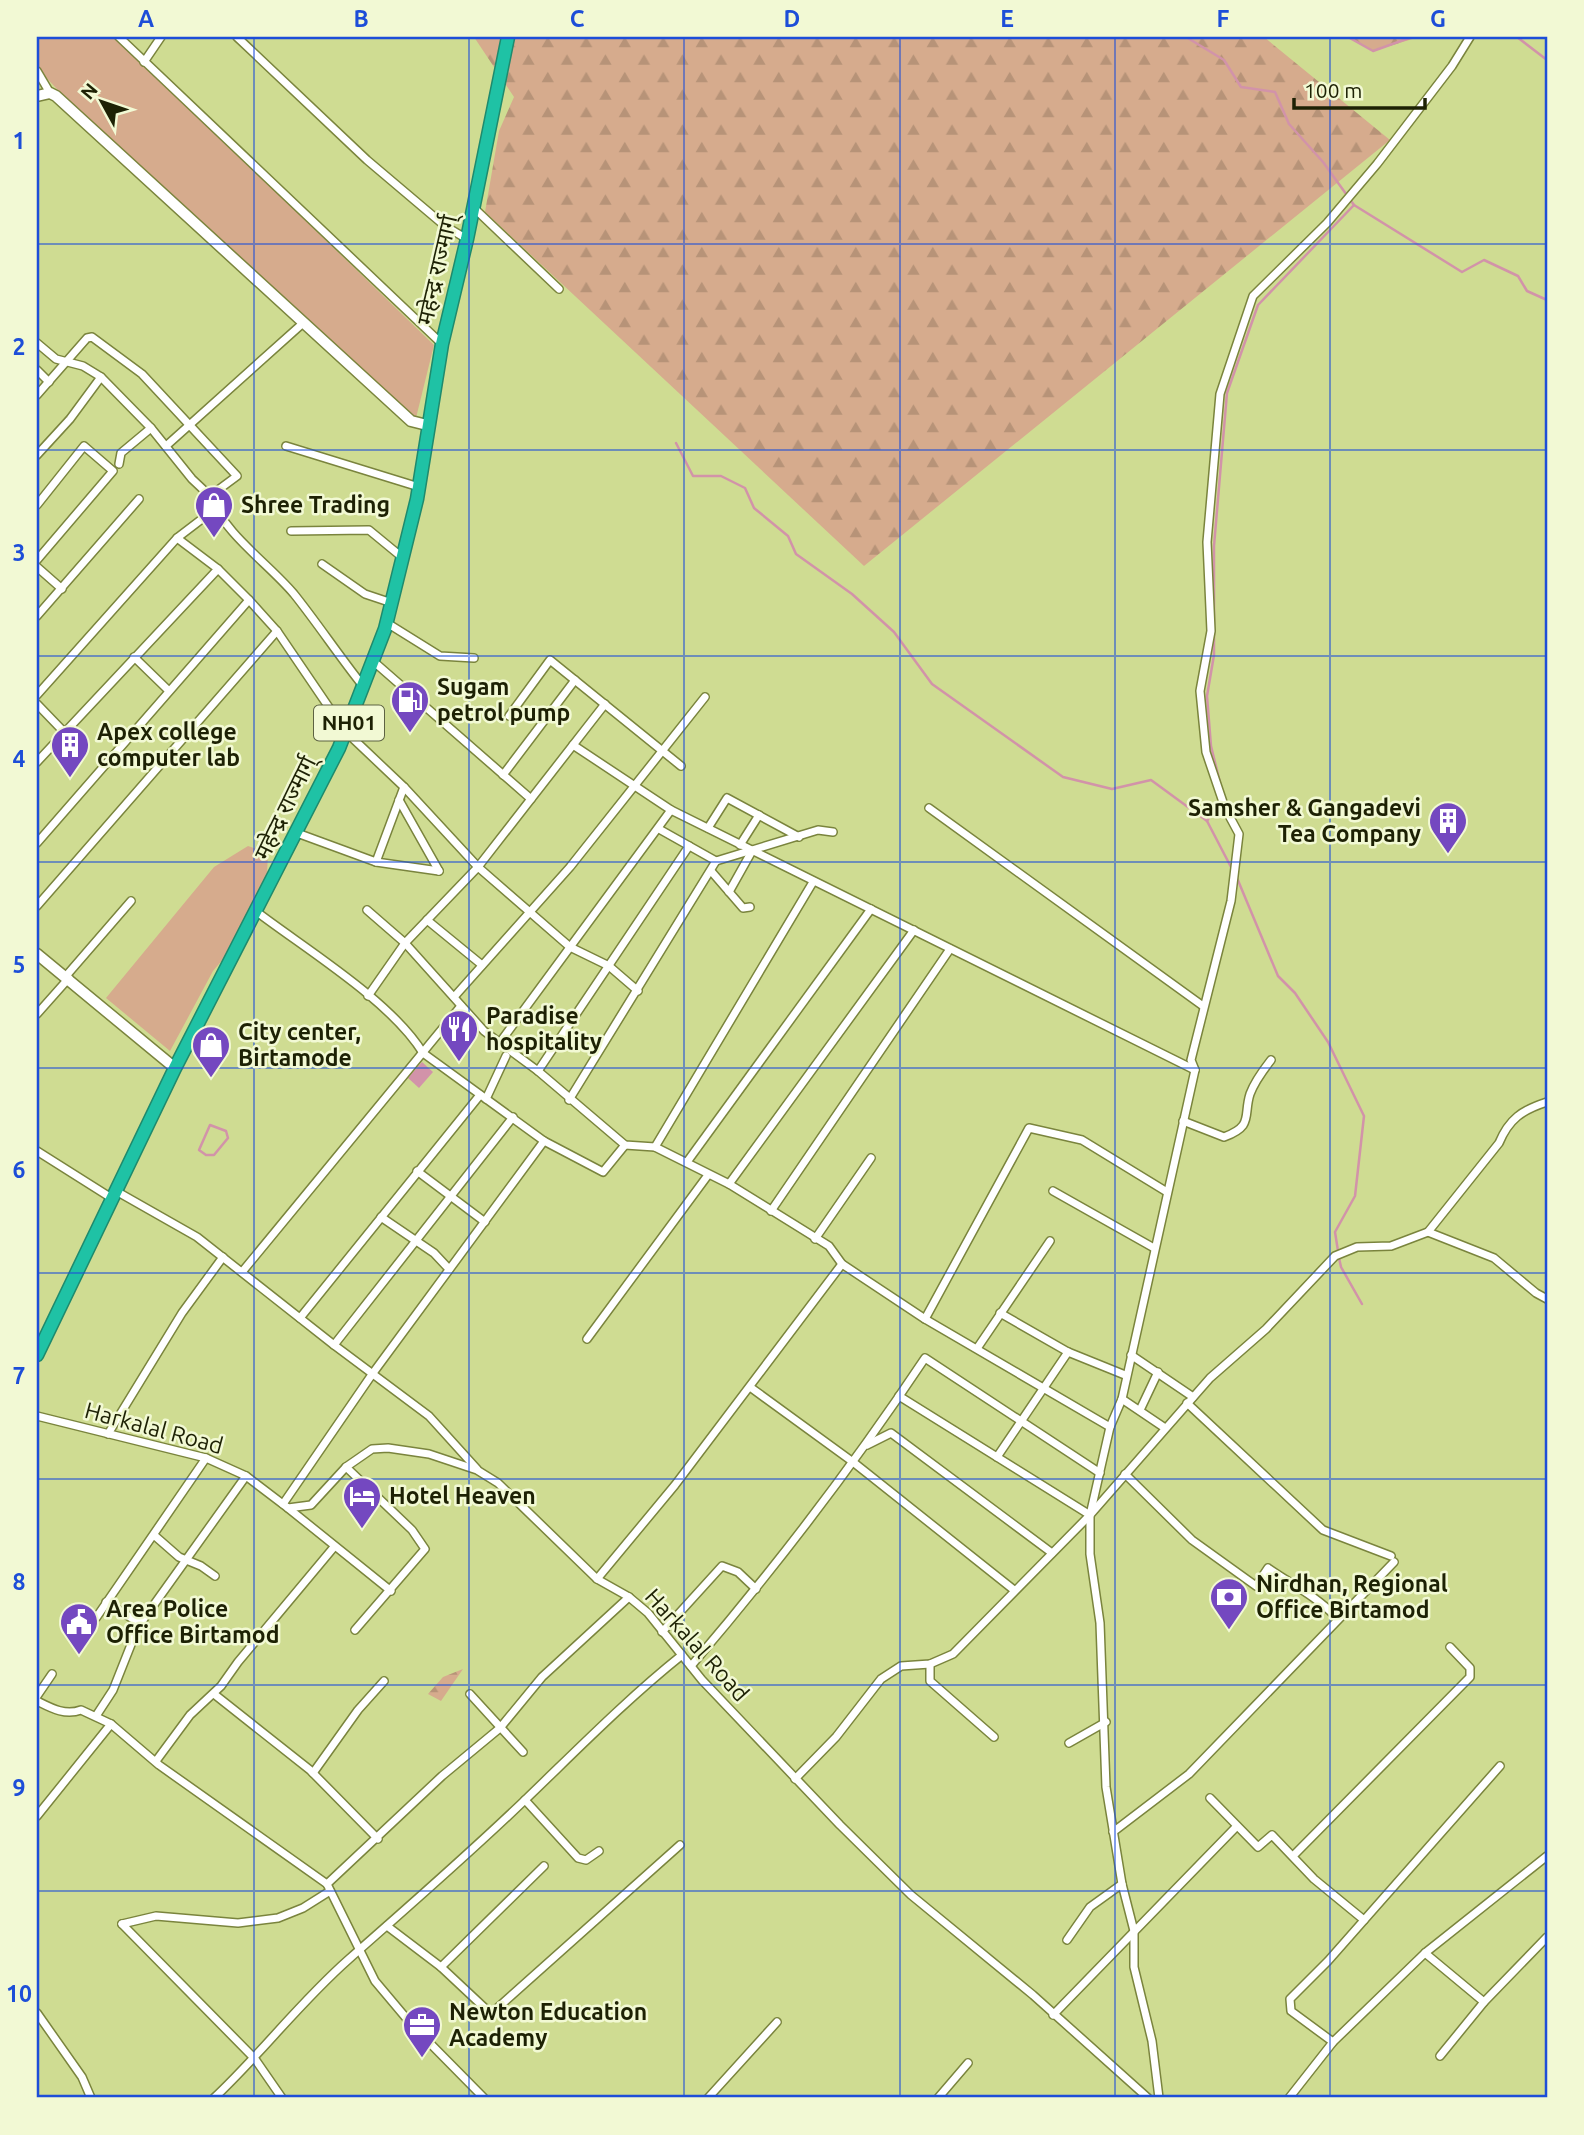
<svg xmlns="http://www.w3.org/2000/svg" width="1584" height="2135" viewBox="0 0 1584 2135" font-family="Ubuntu,'Noto Sans Devanagari',sans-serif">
  <defs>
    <pattern id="forest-firs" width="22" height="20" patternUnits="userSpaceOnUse" patternTransform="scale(1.75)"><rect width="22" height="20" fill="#d6ab8d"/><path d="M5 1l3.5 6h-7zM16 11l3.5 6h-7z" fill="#b79378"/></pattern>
  </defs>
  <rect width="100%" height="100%" fill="#cfdc92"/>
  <!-- grass -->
  <g fill="#d6ab8d">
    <path d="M 37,37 L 116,37 L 434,345 L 415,422 L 73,106 L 37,68 Z"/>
    <path d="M 248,846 L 268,853 L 267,874 L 230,951 L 213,971 L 170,1051 L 106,998 L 214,867 Z"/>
  </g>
  <!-- forest -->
  <g fill="url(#forest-firs)">
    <path d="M 474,37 L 1264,37 L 1390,140 L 864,566 L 485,212 L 499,131 L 514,97 Z"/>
    <path d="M 1348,37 L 1419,37 L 1373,51 Z"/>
    <path d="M 463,1669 L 441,1701 L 428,1694 L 443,1677 Z"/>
  </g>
  <!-- water -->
  <path fill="#d293a9" d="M 422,1062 L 433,1072 L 419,1088 L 408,1078 Z"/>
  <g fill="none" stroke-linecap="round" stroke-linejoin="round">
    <!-- stream -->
    <g stroke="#d293a9" stroke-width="2.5">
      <path d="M 1186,37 L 1224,60 L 1241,87 L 1275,92 L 1289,124 L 1323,162 L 1354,205 L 1462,272 L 1484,260 L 1518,276 L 1527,291 L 1547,300"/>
      <path d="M 1348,37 L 1373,51 L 1412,37"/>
      <path d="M 1517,37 L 1547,60"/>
      <path d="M 676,443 L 693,476 L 721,476 L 745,488 L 754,508 L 788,536 L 796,554 L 852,594 L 894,632 L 932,684 L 1063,777 L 1112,789 L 1151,780 L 1207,821 L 1232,869"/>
      <path d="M 1223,795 L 1211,746 L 1207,696 L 1214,655 L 1214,546 L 1227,393 L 1258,305 L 1354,205"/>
      <path d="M 1207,821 L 1219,801"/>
      <path d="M 1237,878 L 1278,976 L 1295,993 L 1328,1042 L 1364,1116 L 1355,1196 L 1335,1232 L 1338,1251"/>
      <path d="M 210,1125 L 226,1131 L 228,1138 L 214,1155 L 206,1155 L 199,1150 Z"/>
      <path d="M 1339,1258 L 1341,1267 L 1362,1304"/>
    </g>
    <defs>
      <g id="street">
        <path d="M 119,37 L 442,344"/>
        <path d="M 237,37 L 367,160 L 445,226 L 467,239"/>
        <path d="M 144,62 L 161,37"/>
        <path d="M 37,71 L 50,93"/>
        <path d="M 474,208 L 559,289"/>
        <path d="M 37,343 L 56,359 L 83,366 L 101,377 L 151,428 L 192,479 L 210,496 C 226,536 267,562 294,594 C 318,624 339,656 363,686"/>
        <path d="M 37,370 L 49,382"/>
        <path d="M 37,395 L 87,338 L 92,337 L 142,374 L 237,476 L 210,496"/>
        <path d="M 166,446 L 302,324"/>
        <path d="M 286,446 L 419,487"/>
        <path d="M 37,455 L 70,419 L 101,377"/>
        <path d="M 119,464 L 121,453 L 151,428"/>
        <path d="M 37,505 L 84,446 L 113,471 L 37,560"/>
        <path d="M 291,531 L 369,530 L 403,558"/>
        <path d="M 177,538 L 218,569 L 249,600"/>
        <path d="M 322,564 L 365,594 L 392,603"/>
        <path d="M 37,567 L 62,589"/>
        <path d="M 37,616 L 139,499"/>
        <path d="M 387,623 L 440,656 L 474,658"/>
        <path d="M 134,657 L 168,690"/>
        <path d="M 373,661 L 531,799"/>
        <path d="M 37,695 L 177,538 L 215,509"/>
        <path d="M 37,704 L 64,732"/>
        <path d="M 509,716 L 550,660 L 681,766"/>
        <path d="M 573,745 L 671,810 L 1195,1070"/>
        <path d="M 37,762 L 218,569"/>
        <path d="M 503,775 L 575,680"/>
        <path d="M 399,800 L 439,871"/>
        <path d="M 929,808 L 1203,1006"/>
        <path d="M 708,828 L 727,798 L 799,837"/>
        <path d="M 297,833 L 376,862 L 439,871"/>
        <path d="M 37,843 L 249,600 L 277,631"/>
        <path d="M 740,845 L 759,815"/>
        <path d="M 716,861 L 818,830 L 833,832"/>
        <path d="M 376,862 L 404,787"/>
        <path d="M 711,871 L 743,908 L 750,907"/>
        <path d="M 729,892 L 752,851"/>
        <path d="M 37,906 L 277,631 L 345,731 L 404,787 L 478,867 L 570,947 L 609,966 L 638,991"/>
        <path d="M 367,910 L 405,943 L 484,1031 L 538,1071 L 625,1145 L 655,1147 L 729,1184 L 829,1246 L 842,1264 L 925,1319 L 1110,1427"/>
        <path d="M 257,912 C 307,950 391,1001 423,1053 L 544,1141 L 603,1172 L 625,1145"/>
        <path d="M 427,920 L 482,965"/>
        <path d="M 66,976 L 131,901"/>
        <path d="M 368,996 L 405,943 L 478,867 L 605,704"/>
        <path d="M 454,997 L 570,867 L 705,697"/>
        <path d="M 37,1014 L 69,978"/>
        <path d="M 501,1041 L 671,810"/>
        <path d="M 538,1071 L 689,846"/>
        <path d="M 486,1099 L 506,1056"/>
        <path d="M 569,1100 L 716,861 L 659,829"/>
        <path d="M 1183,1121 L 1224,1137 C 1254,1126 1243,1116 1250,1094 C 1254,1083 1264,1069 1271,1060"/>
        <path d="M 655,1147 L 813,882"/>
        <path d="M 37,1151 L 113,1199"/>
        <path d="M 687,1162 L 871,909"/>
        <path d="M 417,1171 L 485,1222"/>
        <path d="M 729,1184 L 914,930"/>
        <path d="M 116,1191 L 197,1237 L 334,1345 L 429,1416 L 477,1469"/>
        <path d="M 1053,1191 L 1154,1248"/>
        <path d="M 771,1211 L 950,949"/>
        <path d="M 381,1217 L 434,1253 L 449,1269"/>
        <path d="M 1428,1232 L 1494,1258 L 1536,1293 L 1547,1299"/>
        <path d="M 815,1239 L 871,1158"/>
        <path d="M 242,1272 L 461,1006"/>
        <path d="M 1000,1313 L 1068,1352 L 1125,1375"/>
        <path d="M 300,1318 L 480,1095"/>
        <path d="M 925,1319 L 1029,1128 L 1082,1140 L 1167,1192"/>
        <path d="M 587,1339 L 708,1175"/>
        <path d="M 334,1345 L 513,1117"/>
        <path d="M 978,1347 L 1050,1241"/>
        <path d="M 1131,1355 L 1193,1397"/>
        <path d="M 750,1387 L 853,1462 L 1014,1590"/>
        <path d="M 899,1396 L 1090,1515"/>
        <path d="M 1122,1399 L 1165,1428"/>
        <path d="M 1187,1403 L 1323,1530 L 1391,1556"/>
        <path d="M 1140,1410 L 1158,1372"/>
        <path d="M 37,1416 L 206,1458 L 246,1476 L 288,1508 L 311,1505 L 346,1467 L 372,1449 L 388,1448 L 429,1454 L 477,1470 L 498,1483 L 597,1579 L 629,1597 L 648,1613 L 702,1680 L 840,1825 L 911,1895 L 1033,1995 L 1148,2098"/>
        <path d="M 108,1434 L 182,1313 L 223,1257"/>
        <path d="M 867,1445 L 891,1433 L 1052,1553"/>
        <path d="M 997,1457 L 1068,1352"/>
        <path d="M 346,1467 L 412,1530 L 425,1549 L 355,1630"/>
        <path d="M 1125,1474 L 1192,1540 L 1256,1586 L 1268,1568 C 1291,1584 1316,1596 1335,1616"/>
        <path d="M 283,1504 L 373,1373 L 544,1141"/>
        <path d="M 288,1508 L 391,1591"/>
        <path d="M 155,1536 L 179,1557 L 201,1566 L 215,1576"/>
        <path d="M 597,1579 L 675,1485 L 842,1264"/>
        <path d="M 106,1602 L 141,1624"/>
        <path d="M 96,1618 L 206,1458"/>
        <path d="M 662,1632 L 722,1566 L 738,1572 L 756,1589"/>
        <path d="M 930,1664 L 930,1681 L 994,1737"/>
        <path d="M 691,1666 C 775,1568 853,1466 925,1358 L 1100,1473"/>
        <path d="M 214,1694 L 310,1770 L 378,1839"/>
        <path d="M 470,1694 L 523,1752"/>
        <path d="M 37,1696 L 52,1674"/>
        <path d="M 37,1701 C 51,1708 65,1716 81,1710 L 111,1724 L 159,1765 L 327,1884 L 375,1981 L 412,2025 L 484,2098"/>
        <path d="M 96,1716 L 113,1690 L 138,1627 L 246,1476"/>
        <path d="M 1069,1743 L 1106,1722"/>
        <path d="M 156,1761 L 190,1715 L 221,1686 L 238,1662 L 334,1547"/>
        <path d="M 313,1773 L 358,1710 L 384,1681"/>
        <path d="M 795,1779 L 836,1737 L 881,1679 L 901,1666 L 930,1664 L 953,1654 L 1090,1515 L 1210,1378 L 1266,1329 L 1335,1256 L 1357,1247 L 1391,1246 L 1428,1232 L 1499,1143 C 1509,1119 1522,1110 1547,1102"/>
        <path d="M 1210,1798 L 1258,1847 L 1272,1835 L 1314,1879 L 1364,1920"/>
        <path d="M 525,1800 L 578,1858 L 586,1860 L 599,1851"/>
        <path d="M 37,1816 L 111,1724"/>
        <path d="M 1113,1832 L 1189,1774 L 1394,1562"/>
        <path d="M 1293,1856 L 1470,1677 L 1470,1668 L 1450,1647"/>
        <path d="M 327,1884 L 442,1776 L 500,1728 L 542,1677 L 629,1597"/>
        <path d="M 122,1924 L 255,2059 L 282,2098"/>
        <path d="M 122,1924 L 156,1916 L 238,1923 L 278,1918 L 303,1908 L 330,1891"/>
        <path d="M 387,1926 L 441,1967 L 489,2012 L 494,2011 L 680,1845"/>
        <path d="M 1067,1940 L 1090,1907 L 1122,1884"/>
        <path d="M 1425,1953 L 1484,2002"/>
        <path d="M 441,1967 L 544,1866"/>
        <path d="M 37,2013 L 82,2077 L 91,2098"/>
        <path d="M 1053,2015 L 1236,1827"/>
        <path d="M 1333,2042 L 1291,2011 L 1290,1999 L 1328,1961 L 1500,1766"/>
        <path d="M 1440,2056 L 1484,2002 L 1547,1937"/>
        <path d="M 214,2098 C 261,2054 299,2003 349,1959 C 409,1906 469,1854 526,1799 C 577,1750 627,1699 682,1655"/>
        <path d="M 708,2098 L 777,2022"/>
        <path d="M 938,2098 L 968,2063"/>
        <path d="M 1159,2098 L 1152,2041 L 1134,1967 L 1134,1931 L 1122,1884 L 1106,1787 L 1100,1623 L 1090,1554 L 1090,1515 L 1110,1427 L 1122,1399 L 1195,1070 L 1191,1060 L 1231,901 L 1239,834 L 1225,808 L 1206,752 L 1200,691 L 1211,631 L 1207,542 L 1220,394 L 1253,296 L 1327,223 L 1377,164 L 1452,66 L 1470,37"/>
        <path d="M 1289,2098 L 1333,2042 L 1425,1953 L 1547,1856"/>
      </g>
      <g id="secondary">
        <path d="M 37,96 L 50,93 L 56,96 L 411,421 L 427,425"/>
        <path d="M 37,954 L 175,1068"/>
      </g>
      <path id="highway" d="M 37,1355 L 175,1068 L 339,748 L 385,629 L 417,499 L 442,344 L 467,239 L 508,37"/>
    </defs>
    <!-- street casing -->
    <use href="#street" stroke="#7a843d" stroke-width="10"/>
    <!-- secondary casing -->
    <use href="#secondary" stroke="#7a843d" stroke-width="13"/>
    <!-- highway casing -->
    <use href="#highway" stroke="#1e8a6d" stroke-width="15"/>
    <!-- street -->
    <use href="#street" stroke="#fff" stroke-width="7"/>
    <!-- secondary -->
    <use href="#secondary" stroke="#fff" stroke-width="10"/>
    <!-- highway -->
    <use href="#highway" stroke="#1fc2a5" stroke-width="12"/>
  </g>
  <!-- grid -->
  <path fill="none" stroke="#1d4ed8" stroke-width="2" stroke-opacity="0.55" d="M 254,37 L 254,2098M 469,37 L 469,2098M 684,37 L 684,2098M 900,37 L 900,2098M 1115,37 L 1115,2098M 1330,37 L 1330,2098M 37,244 L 1547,244M 37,450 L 1547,450M 37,656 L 1547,656M 37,862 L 1547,862M 37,1068 L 1547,1068M 37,1273 L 1547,1273M 37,1479 L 1547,1479M 37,1685 L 1547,1685M 37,1891 L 1547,1891"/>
  <!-- icons -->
  <defs>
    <symbol id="shop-pin" viewBox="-11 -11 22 30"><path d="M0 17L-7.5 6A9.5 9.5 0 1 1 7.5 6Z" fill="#7448c0" stroke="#f2f9d4"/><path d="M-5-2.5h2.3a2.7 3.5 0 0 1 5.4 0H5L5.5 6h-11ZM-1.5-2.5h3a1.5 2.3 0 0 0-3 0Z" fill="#fff"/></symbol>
    <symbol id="fuel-pin" viewBox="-11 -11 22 30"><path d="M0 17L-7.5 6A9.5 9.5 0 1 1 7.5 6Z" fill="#7448c0" stroke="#f2f9d4"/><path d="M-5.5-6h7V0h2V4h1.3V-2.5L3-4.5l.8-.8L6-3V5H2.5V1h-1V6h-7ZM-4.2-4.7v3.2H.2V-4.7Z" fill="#fff"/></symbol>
    <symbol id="building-pin" viewBox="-11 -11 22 30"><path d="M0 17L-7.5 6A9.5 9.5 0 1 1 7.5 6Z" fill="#7448c0" stroke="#f2f9d4"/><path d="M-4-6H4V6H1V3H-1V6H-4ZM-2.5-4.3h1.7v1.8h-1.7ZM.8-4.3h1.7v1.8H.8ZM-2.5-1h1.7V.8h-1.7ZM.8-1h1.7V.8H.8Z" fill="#fff"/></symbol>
    <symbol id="restaurant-pin" viewBox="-11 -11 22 30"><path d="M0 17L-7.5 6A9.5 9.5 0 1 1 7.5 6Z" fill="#7448c0" stroke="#f2f9d4"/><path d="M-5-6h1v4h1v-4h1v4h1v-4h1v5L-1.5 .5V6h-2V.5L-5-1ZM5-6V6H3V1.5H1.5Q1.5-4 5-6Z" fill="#fff"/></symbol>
    <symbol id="hotel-pin" viewBox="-11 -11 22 30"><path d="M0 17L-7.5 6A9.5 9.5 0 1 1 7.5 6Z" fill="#7448c0" stroke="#f2f9d4"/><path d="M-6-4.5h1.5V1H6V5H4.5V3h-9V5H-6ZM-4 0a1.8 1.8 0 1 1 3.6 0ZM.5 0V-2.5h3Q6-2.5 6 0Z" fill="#fff"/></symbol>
    <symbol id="bank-pin" viewBox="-11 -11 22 30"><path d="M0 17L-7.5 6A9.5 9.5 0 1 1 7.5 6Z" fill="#7448c0" stroke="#f2f9d4"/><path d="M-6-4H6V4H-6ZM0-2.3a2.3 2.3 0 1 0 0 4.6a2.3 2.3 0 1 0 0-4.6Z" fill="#fff"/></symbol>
    <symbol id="civic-pin" viewBox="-11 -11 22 30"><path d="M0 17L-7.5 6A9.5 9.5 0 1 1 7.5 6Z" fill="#7448c0" stroke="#f2f9d4"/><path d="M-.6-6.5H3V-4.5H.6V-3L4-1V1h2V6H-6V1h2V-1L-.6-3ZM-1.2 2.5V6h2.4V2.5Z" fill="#fff"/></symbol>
    <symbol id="office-pin" viewBox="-11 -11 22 30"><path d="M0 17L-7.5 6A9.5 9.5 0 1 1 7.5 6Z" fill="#7448c0" stroke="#f2f9d4"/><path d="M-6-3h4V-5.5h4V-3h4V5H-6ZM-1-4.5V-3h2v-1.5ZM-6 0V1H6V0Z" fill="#fff"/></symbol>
  </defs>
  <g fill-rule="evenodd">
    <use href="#shop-pin" x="192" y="483" width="44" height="60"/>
    <use href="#fuel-pin" x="388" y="678" width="44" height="60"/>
    <use href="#building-pin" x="48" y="723" width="44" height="60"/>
    <use href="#building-pin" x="1426" y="799" width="44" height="60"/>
    <use href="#restaurant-pin" x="437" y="1007" width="44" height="60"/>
    <use href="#shop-pin" x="189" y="1023" width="44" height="60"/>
    <use href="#hotel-pin" x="340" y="1474" width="44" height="60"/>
    <use href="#bank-pin" x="1207" y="1575" width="44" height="60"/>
    <use href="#civic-pin" x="57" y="1600" width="44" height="60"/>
    <use href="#office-pin" x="400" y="2003" width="44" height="60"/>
  </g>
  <g text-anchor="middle" stroke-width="5" stroke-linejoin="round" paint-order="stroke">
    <!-- shield labels -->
    <rect fill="#f2f9d4" stroke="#5d6242" stroke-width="2" x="314" y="705.5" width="70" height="35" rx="5"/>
    <g font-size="21" font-weight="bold" fill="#1d2104">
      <text x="349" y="730">NH01</text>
    </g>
    <!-- street labels -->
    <g font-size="23" fill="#1d2104" stroke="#f2f9d4">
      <text transform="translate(437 270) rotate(-77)" y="8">महेन्द्र राज्मार्ग्</text>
      <text transform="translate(285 808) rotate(-64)" y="8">महेन्द्र राज्मार्ग्</text>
      <text transform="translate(154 1428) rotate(15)" y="8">Harkalal Road</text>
      <text transform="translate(697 1645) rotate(48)" y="8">Harkalal Road</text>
    </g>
    <!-- poi labels -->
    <g font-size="23" font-weight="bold" fill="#1d2104" stroke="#f2f9d4" text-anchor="start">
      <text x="241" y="513">Shree Trading</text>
      <text x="437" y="695">Sugam<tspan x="437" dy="26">petrol pump</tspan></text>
      <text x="97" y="740">Apex college<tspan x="97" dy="26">computer lab</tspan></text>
      <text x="1421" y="816" text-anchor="end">Samsher &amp; Gangadevi<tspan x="1421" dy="26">Tea Company</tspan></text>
      <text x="486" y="1024">Paradise<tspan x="486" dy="26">hospitality</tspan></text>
      <text x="238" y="1040">City center,<tspan x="238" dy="26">Birtamode</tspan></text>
      <text x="389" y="1504">Hotel Heaven</text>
      <text x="1256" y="1592">Nirdhan, Regional<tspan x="1256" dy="26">Office Birtamod</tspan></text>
      <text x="106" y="1617">Area Police<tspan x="106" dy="26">Office Birtamod</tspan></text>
      <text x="449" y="2020">Newton Education<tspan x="449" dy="26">Academy</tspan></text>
    </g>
  </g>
  <!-- border -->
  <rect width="1584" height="2135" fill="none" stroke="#f2f9d4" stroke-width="77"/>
  <!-- north arrow -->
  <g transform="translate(102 102) rotate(310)" stroke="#f2f9d4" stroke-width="5" paint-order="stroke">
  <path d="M0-5L12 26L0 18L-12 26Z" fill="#1d2104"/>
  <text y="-10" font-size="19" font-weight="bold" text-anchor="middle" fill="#1d2104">N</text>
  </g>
  <!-- scale -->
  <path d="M1294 98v10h131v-10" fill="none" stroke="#1d2104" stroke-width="3.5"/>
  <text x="1304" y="98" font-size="21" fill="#1d2104" stroke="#f2f9d4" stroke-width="5" paint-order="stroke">100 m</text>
  <rect x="38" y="38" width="1508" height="2058" fill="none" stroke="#1d4ed8" stroke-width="2.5"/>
  <g font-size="23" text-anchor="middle" font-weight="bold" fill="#1d4ed8">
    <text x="146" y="27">A</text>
    <text x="361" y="27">B</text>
    <text x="577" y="27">C</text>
    <text x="792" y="27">D</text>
    <text x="1007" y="27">E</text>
    <text x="1223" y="27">F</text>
    <text x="1438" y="27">G</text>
    <text x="19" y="149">1</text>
    <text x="19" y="355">2</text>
    <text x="19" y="561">3</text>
    <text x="19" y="767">4</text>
    <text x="19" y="973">5</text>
    <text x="19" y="1178">6</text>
    <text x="19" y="1384">7</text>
    <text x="19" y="1590">8</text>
    <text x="19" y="1796">9</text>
    <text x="19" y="2002">10</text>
  </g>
</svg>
